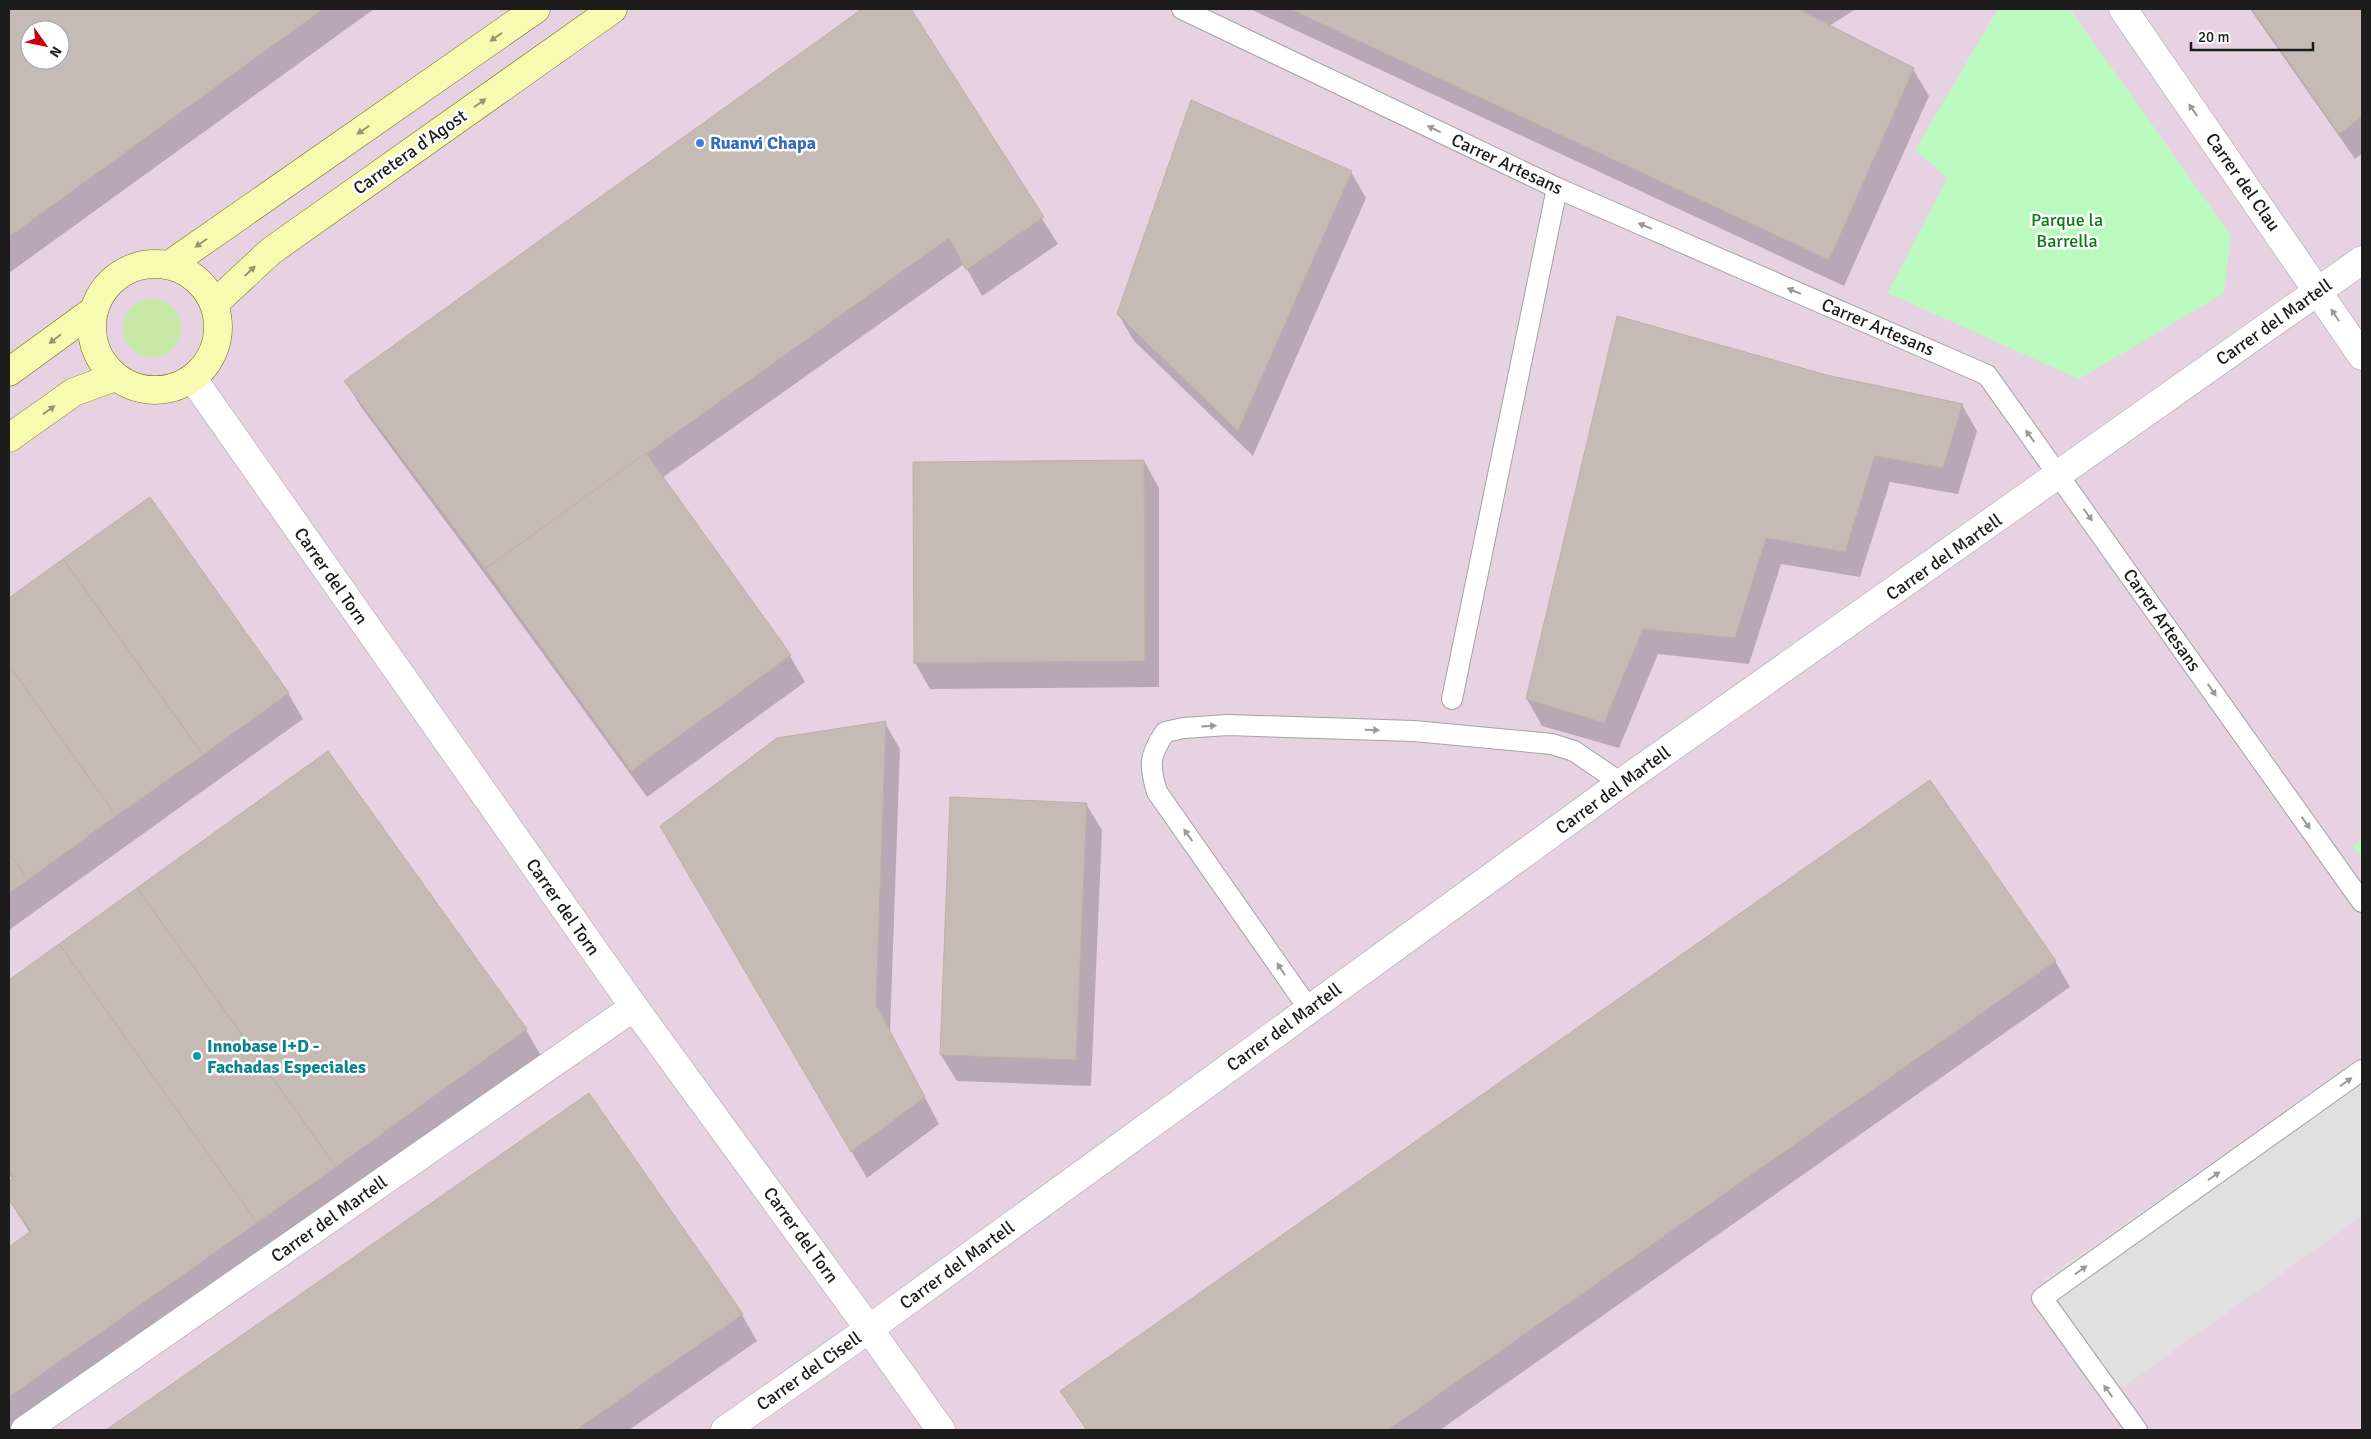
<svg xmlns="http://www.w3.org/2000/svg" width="2371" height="1439" viewBox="0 0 2371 1439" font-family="Signika,sans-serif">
  <rect width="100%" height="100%" fill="#ede9e1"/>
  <!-- industrial -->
  <path fill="#e7d2e3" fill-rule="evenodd" d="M 9,9 L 2362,9 L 2362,1430 L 9,1430 ZM 30,30 L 60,30 L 60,60 L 30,60 Z"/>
  <!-- grass -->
  <circle fill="#c8e9a5" cx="152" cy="328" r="29"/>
  <!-- park -->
  <g fill="#bbfabf">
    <path d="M 1998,9 L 2070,9 L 2231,236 L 2224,293 L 2079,379 L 1888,293 L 1947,178 L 1915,150 Z"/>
    <path d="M 2362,839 L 2362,859 L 2353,846 Z"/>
  </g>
  <!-- parking -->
  <path fill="#e0e0e0" d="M 2362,1059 L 2362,1216 L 2119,1390 L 2045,1279 Z"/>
  <!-- shadow -->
  <g fill="#0003" fill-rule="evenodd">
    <path d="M 9,9 L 374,9 L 9,273 ZM 30,30 L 60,30 L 60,60 L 30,60 Z"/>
    <path d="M 864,9 L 909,9 L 1058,244 L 982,296 L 964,264 L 662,478 L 790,656 L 805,682 L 647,797 L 501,596 L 361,407 L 346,381 Z"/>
    <path d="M 1250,9 L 1856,9 L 1829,26 L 1913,69 L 1929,96 L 1844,286 Z"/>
    <path d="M 2250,9 L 2362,9 L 2362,154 L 2355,159 Z"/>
    <path d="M 1351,172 L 1366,198 L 1253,456 L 1134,341 L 1118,314 Z"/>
    <path d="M 1827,377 L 1962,405 L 1977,431 L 1958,494 L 1890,482 L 1860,577 L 1781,564 L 1749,664 L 1658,654 L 1619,748 L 1542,726 L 1527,699 Z"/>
    <path d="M 1144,461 L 1159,488 L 1159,687 L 930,689 L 915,663 Z"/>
    <path d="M 150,498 L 288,693 L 303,719 L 9,930 L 9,599 Z"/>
    <path d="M 885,723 L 900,749 L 890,1032 L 939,1124 L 867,1178 L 661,827 Z"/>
    <path d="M 328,752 L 526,1030 L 541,1056 L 13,1430 L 9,1430 L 9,1248 L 30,1233 L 9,1200 L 9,1183 L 13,1180 L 9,1173 L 9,981 Z"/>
    <path d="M 1086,804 L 1102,830 L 1091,1086 L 957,1081 L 941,1055 Z"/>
    <path d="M 2055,961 L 2070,987 L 1440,1430 L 1086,1430 L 1061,1391 Z"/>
    <path d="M 589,1095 L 742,1315 L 757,1341 L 629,1430 L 109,1430 Z"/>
  </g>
  <!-- building -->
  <g fill="#c5bbb4" stroke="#bfafa3" fill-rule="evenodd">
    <path d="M 9,9 L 323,9 L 9,237 ZM 30,30 L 60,30 L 60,60 L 30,60 Z"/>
    <path d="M 862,9 L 911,9 L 1044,217 L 966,270 L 949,238 L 485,569 L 344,381 Z"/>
    <path d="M 1290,9 L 1798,9 L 1914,68 L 1829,260 Z"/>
    <path d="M 2252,9 L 2362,9 L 2362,117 L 2339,134 Z"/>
    <path d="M 1191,100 L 1352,171 L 1238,431 L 1117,314 Z"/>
    <path d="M 1617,316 L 1827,375 L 1963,404 L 1943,468 L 1875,456 L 1845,552 L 1766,538 L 1735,638 L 1643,629 L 1604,723 L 1526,699 Z"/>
    <path d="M 646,453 L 791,655 L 631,771 L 485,569 Z"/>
    <path d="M 1144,460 L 1145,661 L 914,663 L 913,462 Z"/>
    <path d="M 150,497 L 289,693 L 203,755 L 63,559 Z"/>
    <path d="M 63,559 L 203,755 L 116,816 L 9,665 L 9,598 Z"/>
    <path d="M 9,665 L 116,816 L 28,880 L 9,853 Z"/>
    <path d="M 886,721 L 876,1005 L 925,1097 L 851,1152 L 660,826 L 777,738 Z"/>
    <path d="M 328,751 L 527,1029 L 336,1167 L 137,888 Z"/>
    <path d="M 1930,780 L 2056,961 L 1388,1430 L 1087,1430 L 1060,1391 Z"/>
    <path d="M 950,797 L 1087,803 L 1076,1060 L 940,1055 Z"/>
    <path d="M 9,853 L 28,880 L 9,893 Z"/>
    <path d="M 137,888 L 336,1167 L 257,1223 L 59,944 Z"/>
    <path d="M 59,944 L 257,1223 L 9,1397 L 9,1247 L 31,1231 L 9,1200 L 9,1181 L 14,1178 L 9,1170 L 9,980 Z"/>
    <path d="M 589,1093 L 743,1314 L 576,1430 L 106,1430 Z"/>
  </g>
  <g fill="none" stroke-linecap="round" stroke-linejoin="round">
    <defs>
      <g id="service">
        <path d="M 1182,9 L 1557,188 L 1987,375 L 2362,902"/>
        <path d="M 1452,699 L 1557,188"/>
        <path d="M 1309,1009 L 1157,792 C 1149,765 1149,756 1165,732 L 1184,728 L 1227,725 L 1414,731 L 1552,744 L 1574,751 L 1621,783"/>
        <path d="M 2137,1430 L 2042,1298 L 2362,1070"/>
      </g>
      <g id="minor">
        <path d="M 2123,9 L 2362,356"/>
        <path d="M 193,379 L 634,1007 L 869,1329 L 941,1430"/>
        <path d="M 25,1430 L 634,1007"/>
        <path d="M 725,1430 L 869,1329 L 1621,783 L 2362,260"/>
      </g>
      <g id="secondary">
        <circle cx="155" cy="327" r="63"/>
        <path d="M 169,265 L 536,9"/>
        <path d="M 214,304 L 271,251 L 613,9"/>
        <path d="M 9,372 L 94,310"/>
        <path d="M 9,438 L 74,392 L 115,377"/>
      </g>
    </defs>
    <!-- service casing -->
    <use href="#service" stroke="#a3a3a3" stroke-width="22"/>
    <!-- minor casing -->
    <use href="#minor" stroke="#a3a3a3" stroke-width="29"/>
    <!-- secondary casing -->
    <use href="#secondary" stroke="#697203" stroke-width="29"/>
    <!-- service -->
    <use href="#service" stroke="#fff" stroke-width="20"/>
    <!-- minor -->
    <use href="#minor" stroke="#fff" stroke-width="28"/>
    <!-- secondary -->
    <use href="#secondary" stroke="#f8fab2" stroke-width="28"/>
  </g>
  <!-- one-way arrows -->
  <defs><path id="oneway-solid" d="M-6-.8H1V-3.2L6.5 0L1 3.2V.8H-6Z" transform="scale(1.25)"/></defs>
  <g fill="#95966e">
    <use href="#oneway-solid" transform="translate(496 37) rotate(145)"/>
    <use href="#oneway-solid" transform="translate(480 103) rotate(-35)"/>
    <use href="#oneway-solid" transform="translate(363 130) rotate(145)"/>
    <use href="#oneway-solid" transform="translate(201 243) rotate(145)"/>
    <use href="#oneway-solid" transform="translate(250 271) rotate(-43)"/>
    <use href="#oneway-solid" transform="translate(55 339) rotate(143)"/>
    <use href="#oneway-solid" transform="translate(49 410) rotate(-35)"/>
  </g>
  <g fill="#999">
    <use href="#oneway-solid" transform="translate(2193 110) rotate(-125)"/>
    <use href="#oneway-solid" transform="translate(1434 129) rotate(-154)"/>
    <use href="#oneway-solid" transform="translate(1645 226) rotate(-157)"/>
    <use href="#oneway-solid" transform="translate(1794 291) rotate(-157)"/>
    <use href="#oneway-solid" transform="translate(2335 315) rotate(-124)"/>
    <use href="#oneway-solid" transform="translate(2030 436) rotate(-126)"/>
    <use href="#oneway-solid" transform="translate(2088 515) rotate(54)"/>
    <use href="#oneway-solid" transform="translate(2212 690) rotate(55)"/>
    <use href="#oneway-solid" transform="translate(1209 726) rotate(-3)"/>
    <use href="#oneway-solid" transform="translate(1372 730) rotate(2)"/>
    <use href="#oneway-solid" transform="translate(2306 823) rotate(55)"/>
    <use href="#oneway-solid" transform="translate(1188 835) rotate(-125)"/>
    <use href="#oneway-solid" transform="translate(1281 969) rotate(-123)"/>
    <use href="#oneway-solid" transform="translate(2346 1082) rotate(-35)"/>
    <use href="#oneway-solid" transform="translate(2214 1176) rotate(-35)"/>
    <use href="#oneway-solid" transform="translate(2081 1270) rotate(-35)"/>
    <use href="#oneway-solid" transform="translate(2108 1391) rotate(-126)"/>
  </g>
  <!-- markers -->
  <circle fill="#3f7fe0" stroke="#fff" stroke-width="2" cx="700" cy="143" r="5"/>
  <circle fill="#0f9aa8" stroke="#fff" stroke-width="2" cx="197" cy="1056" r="5"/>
  <g text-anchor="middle" stroke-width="5" stroke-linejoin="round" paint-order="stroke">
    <!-- shop labels -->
    <g font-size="18" font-weight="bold" fill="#366cbe" stroke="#fff" text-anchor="start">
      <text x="710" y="149">Ruanvi Chapa</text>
    </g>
    <!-- street labels -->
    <g font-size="18" fill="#1c1c1c" stroke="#fff">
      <text transform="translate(410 152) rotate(-35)" y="6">Carretera d'Agost</text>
      <text transform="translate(1507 164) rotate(25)" y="6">Carrer Artesans</text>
      <text transform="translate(2243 182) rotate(55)" y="6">Carrer del Clau</text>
      <text transform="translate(2274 322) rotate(-35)" y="6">Carrer del Martell</text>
      <text transform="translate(1878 327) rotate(23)" y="6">Carrer Artesans</text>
      <text transform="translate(1944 557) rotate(-35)" y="6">Carrer del Martell</text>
      <text transform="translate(331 576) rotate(55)" y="6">Carrer del Torn</text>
      <text transform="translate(2162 620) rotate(55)" y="6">Carrer Artesans</text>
      <text transform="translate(1613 790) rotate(-36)" y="6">Carrer del Martell</text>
      <text transform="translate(563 907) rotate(55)" y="6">Carrer del Torn</text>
      <text transform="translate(1284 1027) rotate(-36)" y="6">Carrer del Martell</text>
      <text transform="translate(329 1219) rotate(-35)" y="6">Carrer del Martell</text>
      <text transform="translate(801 1235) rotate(54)" y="6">Carrer del Torn</text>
      <text transform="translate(957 1265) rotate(-36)" y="6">Carrer del Martell</text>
      <text transform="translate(809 1371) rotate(-35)" y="6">Carrer del Cisell</text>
    </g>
    <!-- park labels -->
    <g font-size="18" fill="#097a10" stroke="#fff">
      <text x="2067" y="226">Parque la<tspan x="2067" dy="21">Barrella</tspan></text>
    </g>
    <!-- culture labels -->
    <g font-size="18" font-weight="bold" fill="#0d838f" stroke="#fff" text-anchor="start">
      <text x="207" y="1052">Innobase I+D -<tspan x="207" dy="21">Fachadas Especiales</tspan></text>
    </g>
  </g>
  <!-- border -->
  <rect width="2371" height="1439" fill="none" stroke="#1c1c1c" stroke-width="20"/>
  <!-- north arrow -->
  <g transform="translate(45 45) rotate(123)"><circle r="24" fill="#ffffff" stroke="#a4a4a4"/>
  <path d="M0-4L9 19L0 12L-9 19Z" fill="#c70005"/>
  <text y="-8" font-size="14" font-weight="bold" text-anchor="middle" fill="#1c1c1c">N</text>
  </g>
  <!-- scale -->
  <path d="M2191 42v8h122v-8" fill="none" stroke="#1c1c1c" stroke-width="2.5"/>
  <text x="2198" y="42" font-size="15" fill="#1c1c1c" stroke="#ffffff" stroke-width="4" paint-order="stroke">20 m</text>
</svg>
